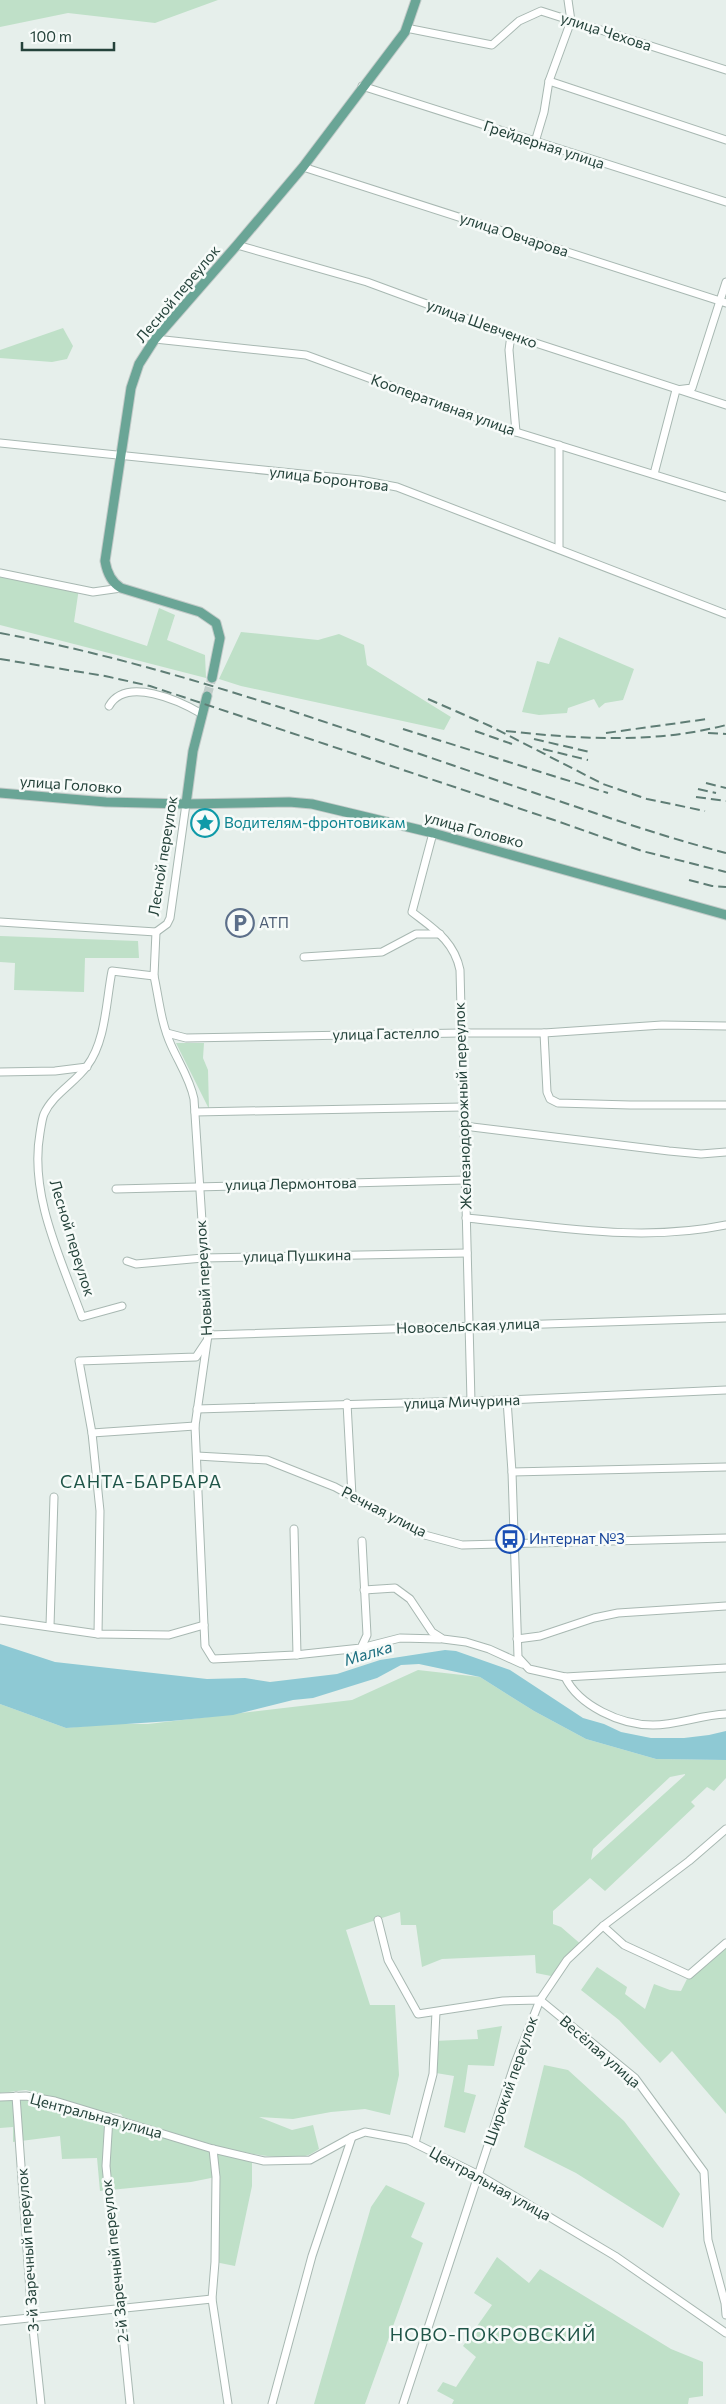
<svg xmlns="http://www.w3.org/2000/svg" width="726" height="2404" viewBox="0 0 726 2404" font-family="Commissioner,sans-serif">
  <rect width="100%" height="100%" fill="#e6efeb"/>
  <!-- green -->
  <g fill="#bfe0c8" fill-rule="evenodd">
    <path d="M 0,0 L 218,0 L 155,23 L 68,13 L 0,27 Z"/>
    <path d="M 63,328 L 73,346 L 67,359 L 52,362 L 0,358 L 0,350 Z"/>
    <path d="M 0,573 L 79,588 L 74,622 L 147,646 L 159,608 L 175,615 L 167,640 L 205,655 L 206,678 L 0,625 Z"/>
    <path d="M 241,632 L 318,640 L 339,634 L 364,645 L 367,665 L 451,717 L 444,730 L 241,686 L 219,679 Z"/>
    <path d="M 559,637 L 634,669 L 623,700 L 605,703 L 599,708 L 594,699 L 568,708 L 567,713 L 539,715 L 522,712 L 537,661 L 549,664 Z"/>
    <path d="M 0,936 L 138,941 L 139,958 L 85,958 L 84,992 L 14,990 L 15,963 L 0,962 Z"/>
    <path d="M 176,1043 L 204,1043 L 203,1058 L 208,1070 L 209,1109 Z"/>
    <path d="M 418,1670 L 480,1677 L 534,1711 L 586,1739 L 656,1759 L 726,1760 L 726,1778 L 714,1791 L 707,1787 L 691,1802 L 695,1806 L 605,1891 L 590,1878 L 553,1911 L 553,1924 L 561,1927 L 583,1946 L 556,1977 L 536,1973 L 535,1955 L 442,1959 L 422,1967 L 416,1925 L 401,1925 L 400,1912 L 346,1930 L 370,2005 L 395,2005 L 399,2075 L 390,2115 L 365,2109 L 331,2112 L 293,2119 L 259,2117 L 292,2130 L 313,2125 L 319,2149 C 314,2152 310,2155 305,2156 C 261,2165 168,2131 123,2117 L 121,2114 L 93,2110 L 26,2090 L 0,2093 L 0,1704 L 66,1728 L 109,1724 L 148,1724 L 352,1700 ZM 685,1774 L 685,1775 L 591,1860 L 593,1849 L 670,1777 Z"/>
    <path d="M 726,1943 L 726,2114 L 672,2051 L 660,2063 L 619,2020 L 581,1990 L 597,1967 L 627,1987 L 625,1994 L 645,2009 L 654,1984 L 670,1990 L 681,1991 L 689,1975 Z"/>
    <path d="M 502,2026 L 494,2066 L 468,2065 L 464,2092 L 476,2095 L 465,2133 L 444,2127 L 454,2076 L 436,2073 L 434,2041 L 478,2039 L 477,2030 Z"/>
    <path d="M 544,2065 L 568,2070 L 624,2121 L 680,2194 L 663,2228 L 576,2173 L 524,2147 Z"/>
    <path d="M 26,2096 L 252,2160 L 252,2186 L 235,2266 L 215,2262 L 216,2177 L 191,2182 L 100,2191 L 97,2158 L 62,2159 L 60,2136 L 13,2142 L 13,2127 L 0,2128 L 0,2097 Z"/>
    <path d="M 386,2185 L 425,2203 L 411,2237 L 423,2243 L 365,2404 L 314,2404 L 371,2207 Z"/>
    <path d="M 497,2257 L 529,2283 L 540,2269 L 671,2349 L 703,2362 L 703,2396 L 689,2398 L 688,2404 L 452,2404 L 454,2400 L 437,2391 L 443,2382 L 456,2387 L 476,2357 L 463,2346 L 492,2305 L 474,2293 Z"/>
  </g>
  <!-- water -->
  <path fill="#8ec9d4" d="M 0,1644 L 55,1662 L 207,1679 L 245,1678 L 270,1682 L 337,1674 L 380,1660 L 445,1650 L 456,1651 L 510,1670 L 583,1718 L 604,1724 L 621,1732 L 651,1738 L 684,1738 L 709,1735 L 726,1731 L 726,1760 L 656,1759 L 586,1739 L 534,1711 L 480,1677 L 419,1664 L 401,1665 L 377,1678 L 313,1698 L 293,1700 L 233,1715 L 171,1721 L 66,1728 L 0,1704 Z"/>
  <g fill="none" stroke-linecap="round" stroke-linejoin="round">
    <!-- major-tunnel -->
    <path stroke="#bfccc8" stroke-width="9" stroke-dasharray="9 4.5" stroke-linecap="butt" d="M 207,696 L 212,678"/>
    <defs>
      <g id="minor">
        <path d="M 406,28 L 492,45 L 519,21 L 541,11 L 726,70"/>
        <path d="M 549,81 L 726,140"/>
        <path d="M 362,86 L 726,202"/>
        <path d="M 535,142 L 544,112 L 549,81 L 571,21 L 568,0"/>
        <path d="M 303,167 L 726,303"/>
        <path d="M 237,245 L 367,282 L 511,335 L 726,405"/>
        <path d="M 511,335 L 509,350 L 516,432"/>
        <path d="M 155,339 L 306,355 L 516,432 L 726,497"/>
        <path d="M 0,443 L 360,480 L 397,487 L 726,614"/>
        <path d="M 559,445 L 559,549"/>
        <path d="M 654,474 L 676,390 L 692,388 L 726,282"/>
        <path d="M 0,573 L 93,592 L 121,588"/>
        <path d="M 109,706 C 126,676 180,701 202,714"/>
        <path d="M 433,833 L 412,912 C 434,929 454,941 460,970 L 471,1401"/>
        <path d="M 0,922 L 156,932 L 167,924 L 170,918 L 186,804"/>
        <path d="M 304,957 L 382,952 L 416,934 L 440,934"/>
        <path d="M 154,976 C 159,999 161,1023 171,1045 C 179,1063 190,1079 194,1099 L 209,1328 L 195,1426 L 204,1625 L 205,1646 L 213,1659 L 295,1655 L 361,1648 L 367,1635 L 362,1541"/>
        <path d="M 167,1033 L 186,1038 L 460,1033 L 544,1033 L 662,1025 L 726,1026"/>
        <path d="M 544,1033 L 547,1092 L 550,1099 L 558,1103 L 630,1105 L 726,1105"/>
        <path d="M 0,1072 L 55,1071 L 87,1067"/>
        <path d="M 195,1112 L 463,1107"/>
        <path d="M 464,1126 L 669,1151 L 701,1154 L 726,1152"/>
        <path d="M 116,1189 L 465,1180"/>
        <path d="M 466,1218 C 552,1226 640,1243 726,1225"/>
        <path d="M 127,1261 L 136,1264 L 203,1258 L 467,1253"/>
        <path d="M 122,1306 L 82,1317 C 61,1259 29,1195 40,1133 C 41,1127 42,1119 44,1114 C 53,1094 75,1083 87,1066 C 106,1041 106,1001 112,971 L 154,976 L 156,932"/>
        <path d="M 209,1335 L 726,1318"/>
        <path d="M 507,1400 L 512,1472 L 518,1657 L 529,1669 L 565,1677 L 726,1668"/>
        <path d="M 347,1403 L 352,1496"/>
        <path d="M 197,1409 L 507,1400 L 726,1390"/>
        <path d="M 92,1433 L 195,1426"/>
        <path d="M 197,1456 L 267,1460 L 335,1487 L 421,1534 L 462,1545 L 726,1538"/>
        <path d="M 512,1472 L 726,1467"/>
        <path d="M 294,1529 L 297,1655"/>
        <path d="M 364,1590 L 395,1588 L 410,1599 L 432,1632 L 443,1639 L 466,1642 L 489,1649 L 522,1664"/>
        <path d="M 0,1620 L 98,1634 L 169,1635 L 204,1625"/>
        <path d="M 50,1626 L 54,1497"/>
        <path d="M 98,1634 L 100,1511 L 92,1433 L 79,1361 L 196,1357 L 206,1342"/>
        <path d="M 517,1639 L 540,1636 L 594,1618 L 618,1613 L 726,1606"/>
        <path d="M 361,1648 L 400,1638 L 440,1639"/>
        <path d="M 565,1677 C 579,1706 621,1725 653,1725 C 677,1725 701,1715 726,1714"/>
        <path d="M 378,1920 L 388,1960 L 418,2014 L 503,2001 L 540,2000 L 635,2078 L 704,2172 L 708,2240 L 725,2303 L 726,2315"/>
        <path d="M 603,1926 L 624,1945 L 689,1975 L 726,1943"/>
        <path d="M 16,2096 L 32,2319 L 41,2404"/>
        <path d="M 0,2097 L 26,2096 L 55,2101 L 213,2149 L 264,2161 L 310,2160 L 352,2137 L 365,2132 L 408,2140 L 479,2175 L 615,2256 L 726,2333"/>
        <path d="M 109,2117 L 106,2166 L 130,2404"/>
        <path d="M 415,2143 L 433,2074 L 436,2012"/>
        <path d="M 213,2149 L 216,2177 L 215,2262 L 212,2299 L 228,2404"/>
        <path d="M 0,2321 L 212,2299"/>
        <path d="M 272,2404 L 312,2256 L 352,2137"/>
        <path d="M 403,2404 L 515,2063 L 540,2000 L 567,1960 L 603,1926 L 689,1861 L 726,1829"/>
      </g>
      <g id="major">
        <path d="M 212,678 L 220,638 L 216,623 L 200,612 L 121,588 C 111,582 107,573 105,561 L 131,388 L 139,364 L 155,339 L 237,245 L 303,167 L 405,32 L 416,0"/>
        <path d="M 0,793 L 106,802 L 186,804 L 289,802 L 312,804 L 433,833 L 726,915"/>
        <path d="M 186,804 L 193,751 L 207,696"/>
      </g>
    </defs>
    <!-- minor casing -->
    <use href="#minor" stroke="#a8b8b2" stroke-width="9"/>
    <!-- major casing -->
    <use href="#major" stroke="#c2cac8" stroke-width="11"/>
    <!-- minor -->
    <use href="#minor" stroke="#fff" stroke-width="7"/>
    <!-- major -->
    <use href="#major" stroke="#6aa596" stroke-width="9"/>
    <!-- rail -->
    <g stroke="#5f7d75" stroke-width="2" stroke-dasharray="10 5" stroke-linecap="butt">
      <path d="M 0,633 C 186,668 365,737 544,796 C 604,816 664,837 726,853"/>
      <path d="M 0,659 L 105,676 L 150,686 L 554,820 L 642,851 L 726,872"/>
      <path d="M 428,699 L 490,726 L 603,784 L 647,799 L 705,811"/>
      <path d="M 403,729 L 608,793"/>
      <path d="M 475,731 L 512,744"/>
      <path d="M 506,731 C 579,739 654,744 726,725"/>
      <path d="M 606,733 L 707,719"/>
      <path d="M 708,733 L 726,734"/>
      <path d="M 534,739 L 590,752"/>
      <path d="M 543,749 L 588,760"/>
      <path d="M 706,783 L 726,788"/>
      <path d="M 698,789 L 716,793"/>
      <path d="M 696,797 L 726,801"/>
      <path d="M 689,880 L 712,886 L 726,887"/>
    </g>
  </g>
  <!-- icons -->
  <defs>
    <symbol id="sight-ring" viewBox="-11 -11 22 22"><circle r="9.5" fill="#f7fbf9" stroke="#0f9aa8" stroke-width="1.5"/><path d="M0-6L1.8-2.2L6-1.7L2.9 1.2L3.7 5.4L0 3.3L-3.7 5.4L-2.9 1.2L-6-1.7L-1.8-2.2Z" fill="#0f9aa8"/></symbol>
    <symbol id="parking-ring" viewBox="-11 -11 22 22"><circle r="9.5" fill="#f7fbf9" stroke="#5c6f8a" stroke-width="1.5"/><path d="M-3.5-5.5H1a3.5 3.5 0 0 1 0 7H-1V5.5H-3.5ZM-1-3.4V-.6H.8a1.4 1.4 0 0 0 0-2.8Z" fill="#5c6f8a"/></symbol>
    <symbol id="bus-ring" viewBox="-11 -11 22 22"><circle r="9.5" fill="#f7fbf9" stroke="#1a4fb4" stroke-width="1.5"/><path d="M-5-6H5V4H4V6H2V4H-2V6H-4V4H-5ZM-3.5-4V0h7V-4ZM-3.5 1.2v1.5H-2V1.2ZM2 1.2v1.5H3.5V1.2Z" fill="#1a4fb4"/></symbol>
  </defs>
  <g fill-rule="evenodd">
    <use href="#sight-ring" x="189" y="807" width="32" height="32"/>
    <use href="#parking-ring" x="224" y="907" width="32" height="32"/>
    <use href="#bus-ring" x="494" y="1523" width="32" height="32"/>
  </g>
  <g text-anchor="middle" stroke-width="5" stroke-linejoin="round" paint-order="stroke">
    <!-- street labels -->
    <g font-size="15" fill="#24423a" stroke="#f7fbf9">
      <text transform="translate(606 32) rotate(18)" y="5">улица Чехова</text>
      <text transform="translate(544 145) rotate(18)" y="5">Грейдерная улица</text>
      <text transform="translate(514 235) rotate(18)" y="5">улица Овчарова</text>
      <text transform="translate(178 294) rotate(-50)" y="5">Лесной переулок</text>
      <text transform="translate(482 324) rotate(20)" y="5">улица Шевченко</text>
      <text transform="translate(443 405) rotate(20)" y="5">Кооперативная улица</text>
      <text transform="translate(329 479) rotate(7)" y="5">улица Боронтова</text>
      <text transform="translate(71 785) rotate(4)" y="5">улица Головко</text>
      <text transform="translate(474 830) rotate(15)" y="5">улица Головко</text>
      <text transform="translate(163 856) rotate(-81)" y="5">Лесной переулок</text>
      <text transform="translate(386 1034) rotate(-1)" y="5">улица Гастелло</text>
      <text transform="translate(463 1106) rotate(-92)" y="5">Железнодорожный переулок</text>
      <text transform="translate(291 1184) rotate(-1)" y="5">улица Лермонтова</text>
      <text transform="translate(72 1238) rotate(73)" y="5">Лесной переулок</text>
      <text transform="translate(297 1256) rotate(-1)" y="5">улица Пушкина</text>
      <text transform="translate(204 1278) rotate(-93)" y="5">Новый переулок</text>
      <text transform="translate(468 1326) rotate(-2)" y="5">Новосельская улица</text>
      <text transform="translate(462 1402) rotate(-2)" y="5">улица Мичурина</text>
      <text transform="translate(384 1512) rotate(27)" y="5">Речная улица</text>
      <text transform="translate(600 2052) rotate(41)" y="5">Весёлая улица</text>
      <text transform="translate(511 2081) rotate(-71)" y="5">Широкий переулок</text>
      <text transform="translate(96 2116) rotate(15)" y="5">Центральная улица</text>
      <text transform="translate(490 2184) rotate(29)" y="5">Центральная улица</text>
      <text transform="translate(28 2250) rotate(-94)" y="5">3-й Заречный переулок</text>
      <text transform="translate(115 2261) rotate(-96)" y="5">2-й Заречный переулок</text>
    </g>
    <!-- culture labels -->
    <g font-size="15" fill="#0d838f" stroke="#f7fbf9" text-anchor="start">
      <text x="224" y="828">Водителям-фронтовикам</text>
    </g>
    <!-- service labels -->
    <g font-size="15" fill="#4e5e75" stroke="#f7fbf9" text-anchor="start">
      <text x="259" y="928">АТП</text>
    </g>
    <!-- transit labels -->
    <g font-size="15" fill="#164399" stroke="#f7fbf9" text-anchor="start">
      <text x="529" y="1544">Интернат №3</text>
    </g>
    <!-- water labels -->
    <g font-size="16" font-style="italic" fill="#1c6f80" stroke="#f7fbf9">
      <text transform="translate(368 1653) rotate(-17)" y="6">Малка</text>
    </g>
    <!-- quarter labels -->
    <g font-size="18" letter-spacing="1" fill="#1f5548" stroke="#f7fbf9">
      <text x="141" y="1488">САНТА-БАРБАРА</text>
      <text x="493" y="2341">НОВО-ПОКРОВСКИЙ</text>
    </g>
  </g>
  <!-- scale -->
  <path d="M22 42v8h92v-8" fill="none" stroke="#24423a" stroke-width="2.5"/>
  <text x="30" y="42" font-size="15" fill="#24423a" stroke="#f7fbf9" stroke-width="4" paint-order="stroke">100 m</text>
</svg>
